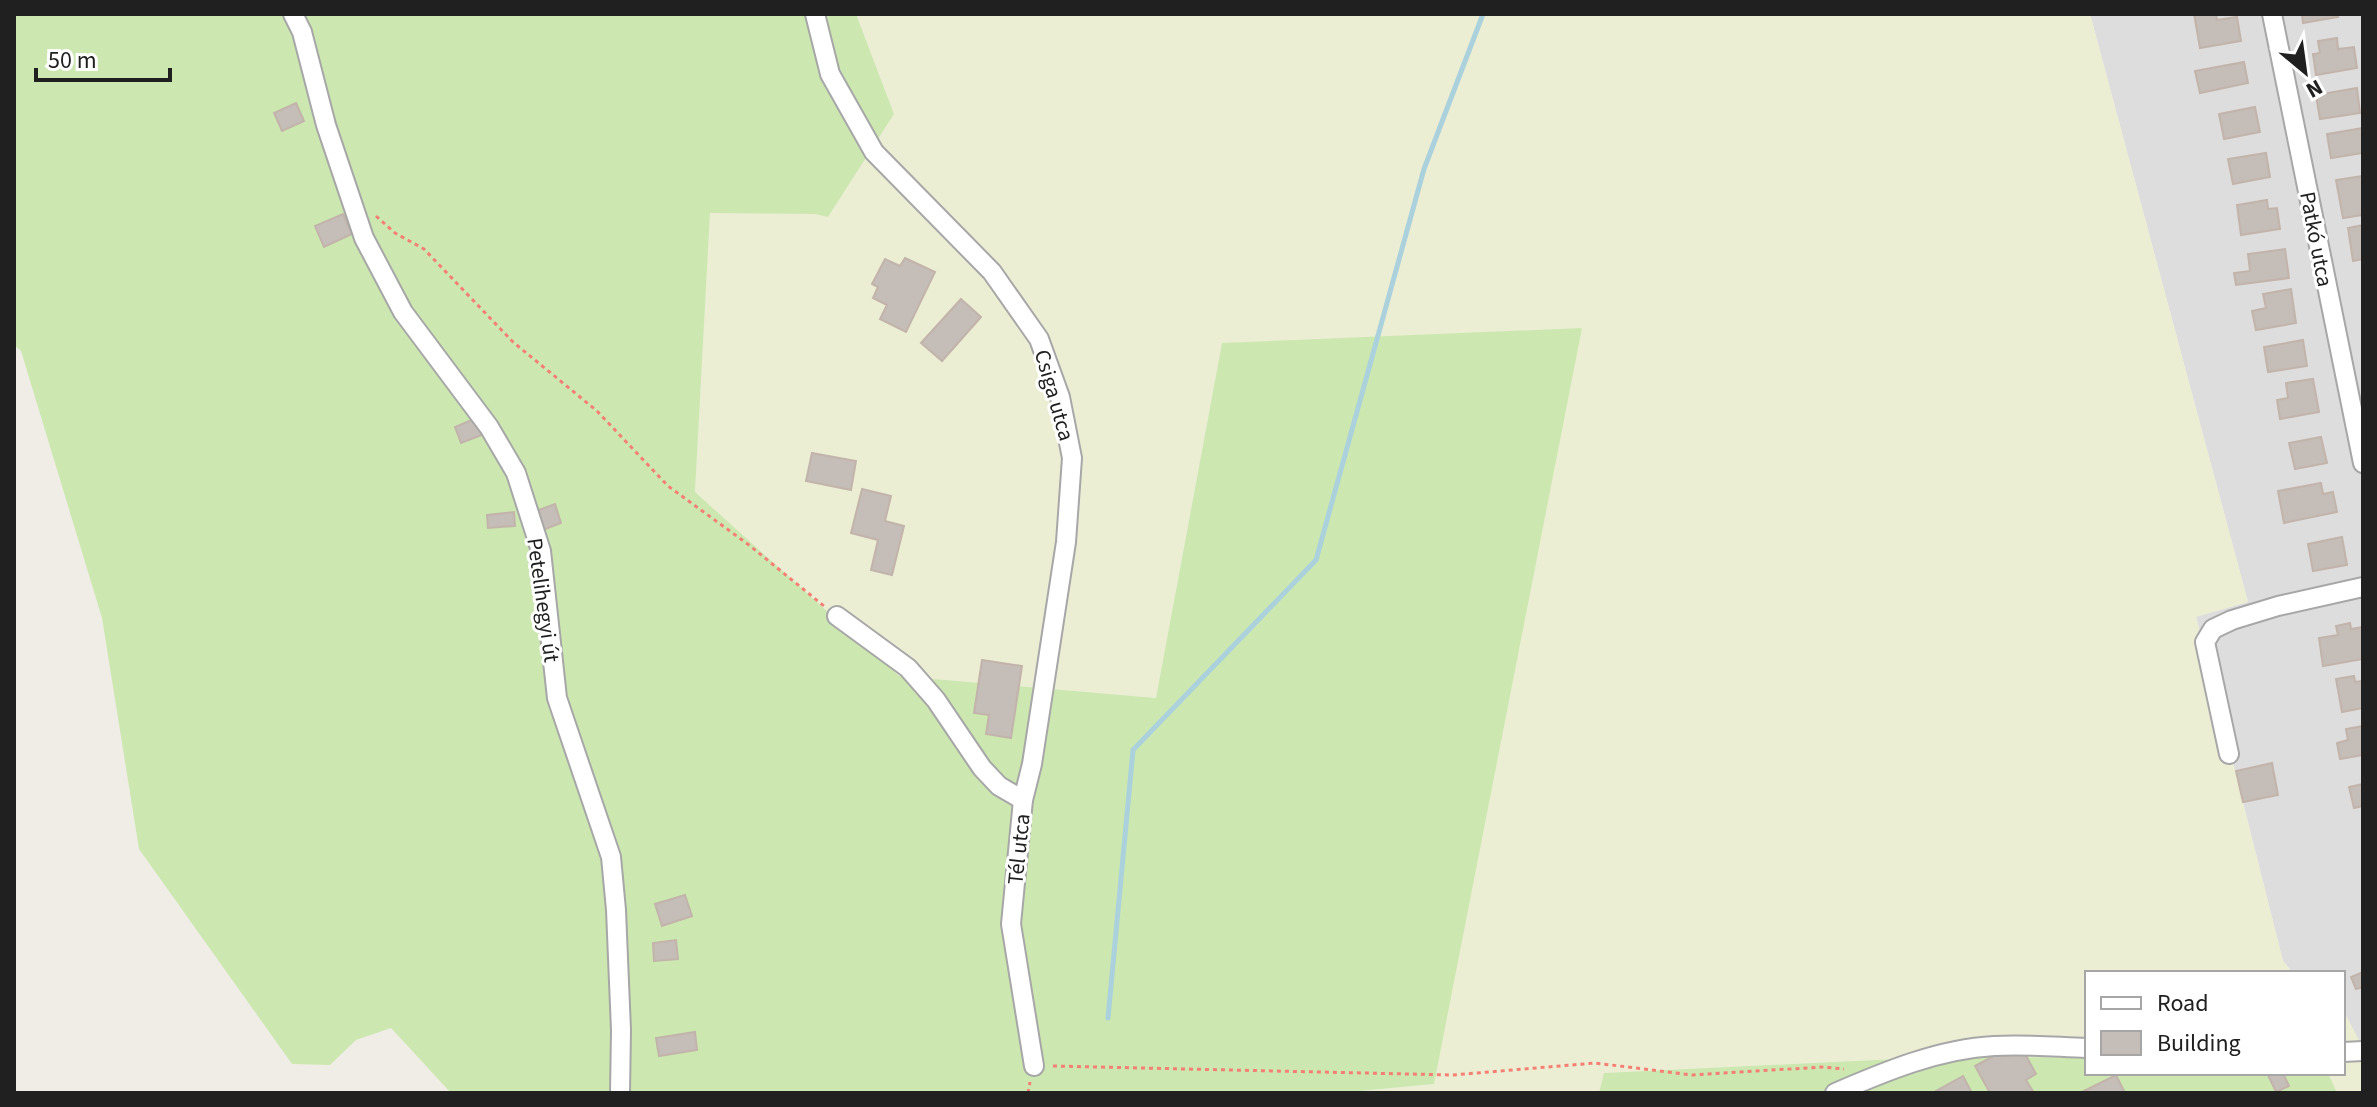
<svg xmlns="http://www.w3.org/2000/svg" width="2377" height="1107" viewBox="0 0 2377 1107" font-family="'Source Sans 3',sans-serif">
  <rect width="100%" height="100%" fill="#f0ede7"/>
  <!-- residential -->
  <path fill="#dedddd" d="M 2090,14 L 2363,14 L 2363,1048 L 2343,1010 L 2343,973 L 2293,973 L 2283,961 L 2196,616 L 2248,602 Z"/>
  <!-- farmland -->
  <g fill="#eceed4">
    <path d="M 856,14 L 2090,14 L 2248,602 L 2196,617 L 2283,961 L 2293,973 L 2087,973 L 2087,1058 L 1958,1056 L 1604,1073 L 1599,1093 L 1339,1093 L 1434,1084 L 1222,343 L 1156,698 L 899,676 L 695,492 L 710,212 L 815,214 L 828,217 L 894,114 Z"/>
    <path d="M 2343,1010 L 2363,1048 L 2363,1093 L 2337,1093 L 2328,1073 L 2343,1073 Z"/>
  </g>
  <!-- grass -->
  <g fill="#cce8b0">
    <path d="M 14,14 L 856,14 L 894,114 L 828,217 L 815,214 L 710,213 L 695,492 L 899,676 L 1156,698 L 1222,343 L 1582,328 L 1434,1084 L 1339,1093 L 451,1093 L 391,1028 L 356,1040 L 330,1065 L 292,1064 L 139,849 L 102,618 L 21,351 L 14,345 Z"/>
    <path d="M 1958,1056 L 2087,1058 L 2087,1073 L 2328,1073 L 2337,1093 L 1599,1093 L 1604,1073 Z"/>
  </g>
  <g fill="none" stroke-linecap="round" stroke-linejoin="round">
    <!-- stream -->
    <path stroke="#aad1dc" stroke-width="5" d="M 1108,1018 L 1133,750 L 1316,560 L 1424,169 L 1483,14"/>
  </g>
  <!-- building -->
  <g fill="#c5bdb7" stroke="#c2b4aa" stroke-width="2">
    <path d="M 2194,14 L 2216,14 L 2217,20 L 2237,17 L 2241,41 L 2200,48 Z"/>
    <path d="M 2302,14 L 2337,14 L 2338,17 L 2303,23 Z"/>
    <path d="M 2337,38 L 2338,49 L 2354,47 L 2357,68 L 2316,75 L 2313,54 L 2320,53 L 2318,41 Z"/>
    <path d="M 2244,62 L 2248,83 L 2200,93 L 2195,71 Z"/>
    <path d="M 2357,88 L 2360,113 L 2320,119 L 2316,95 Z"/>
    <path d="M 296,103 L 304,121 L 282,131 L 274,113 Z"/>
    <path d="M 2255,107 L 2260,132 L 2224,139 L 2219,114 Z"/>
    <path d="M 2363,128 L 2363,153 L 2331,158 L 2327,134 Z"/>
    <path d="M 2266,153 L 2270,177 L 2233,184 L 2228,159 Z"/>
    <path d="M 2363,176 L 2363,215 L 2343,218 L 2336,180 Z"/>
    <path d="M 2267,200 L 2268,209 L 2277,208 L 2280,229 L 2241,235 L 2237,205 Z"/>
    <path d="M 343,214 L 352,234 L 324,247 L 315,226 Z"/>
    <path d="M 2363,225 L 2363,259 L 2353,261 L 2348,228 Z"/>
    <path d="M 2285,249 L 2289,278 L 2236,285 L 2234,273 L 2250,271 L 2248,254 Z"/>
    <path d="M 905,258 L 935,272 L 906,332 L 880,319 L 887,305 L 873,298 L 878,287 L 872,284 L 885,259 L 900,266 Z"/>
    <path d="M 2291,289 L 2296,323 L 2256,330 L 2252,311 L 2266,308 L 2263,294 Z"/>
    <path d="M 961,299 L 981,317 L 942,361 L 921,343 Z"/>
    <path d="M 2303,340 L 2307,366 L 2268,372 L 2264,347 Z"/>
    <path d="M 2313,379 L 2319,412 L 2280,419 L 2277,400 L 2288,398 L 2286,383 Z"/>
    <path d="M 476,418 L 482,435 L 461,443 L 455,427 Z"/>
    <path d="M 2321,437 L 2327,463 L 2295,469 L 2289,443 Z"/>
    <path d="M 812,453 L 856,461 L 851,490 L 806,481 Z"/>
    <path d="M 2321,483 L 2323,494 L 2333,492 L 2337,512 L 2284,523 L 2278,491 Z"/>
    <path d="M 862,489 L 891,496 L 885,521 L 904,526 L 892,575 L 871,570 L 878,540 L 851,533 Z"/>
    <path d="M 555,504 L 561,523 L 543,530 L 536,511 Z"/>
    <path d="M 514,512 L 515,526 L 488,528 L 487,515 Z"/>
    <path d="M 2342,537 L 2347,565 L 2313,571 L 2308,544 Z"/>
    <path d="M 2350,623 L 2351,629 L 2363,627 L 2363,659 L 2323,666 L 2319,638 L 2338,635 L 2336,626 Z"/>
    <path d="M 982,660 L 1022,666 L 1011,738 L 986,734 L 989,715 L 974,713 Z"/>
    <path d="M 2354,676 L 2355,682 L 2363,681 L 2363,708 L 2342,712 L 2336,679 Z"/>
    <path d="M 2363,726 L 2363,755 L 2340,759 L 2337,743 L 2348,740 L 2346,729 Z"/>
    <path d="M 2272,763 L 2278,795 L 2243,802 L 2236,771 Z"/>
    <path d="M 2363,784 L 2363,806 L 2354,808 L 2349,787 Z"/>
    <path d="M 685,895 L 692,916 L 662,926 L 655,904 Z"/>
    <path d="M 676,940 L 678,959 L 654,961 L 653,943 Z"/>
    <path d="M 2363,972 L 2363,987 L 2356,989 L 2351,977 Z"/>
    <path d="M 695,1032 L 697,1050 L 659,1056 L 656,1038 Z"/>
    <path d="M 2018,1049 L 2022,1055 L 2025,1054 L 2036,1074 L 2026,1080 L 2034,1093 L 1990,1093 L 1975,1066 L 2003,1051 L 2005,1056 Z"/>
    <path d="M 2267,1073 L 2283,1073 L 2289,1086 L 2276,1092 Z"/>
    <path d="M 2116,1075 L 2125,1093 L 2080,1093 Z"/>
    <path d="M 1963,1076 L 1972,1093 L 1937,1093 L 1936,1091 Z"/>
  </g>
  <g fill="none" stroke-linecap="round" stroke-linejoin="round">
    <defs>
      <g id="minor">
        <path d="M 293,14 L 302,32 L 326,125 L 364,238 L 403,312 L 489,427 L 516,473 L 541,551 L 557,698 L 611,857 L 616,910 L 621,1030 L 620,1093"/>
        <path d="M 815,14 L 830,74 L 874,152 L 992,272 L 1039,339 L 1060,397 L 1072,458 L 1066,542 L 1032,764 L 1023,800 L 1011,924 L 1034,1066"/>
        <path d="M 2272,14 L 2363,463"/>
        <path d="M 837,616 L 908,668 L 936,700 L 982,768 L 999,786 L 1023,800"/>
        <path d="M 2229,754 L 2205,642 L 2213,629 L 2232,620 L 2278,606 L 2363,587"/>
        <path d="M 2343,1052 L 2363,1051"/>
        <path d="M 1835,1093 C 1886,1071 1939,1049 1994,1046 C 2025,1044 2056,1047 2087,1048"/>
      </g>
    </defs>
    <!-- minor casing -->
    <use href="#minor" stroke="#a7a7a7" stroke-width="22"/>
    <!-- path -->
    <g stroke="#f48075" stroke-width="3" stroke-dasharray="4 4" stroke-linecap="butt">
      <path d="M 376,216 L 395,233 L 424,249 L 513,342 L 597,411 L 668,486 L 749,545 L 824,606"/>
      <path d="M 1053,1066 L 1453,1075 L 1595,1063 L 1692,1075 L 1822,1067 L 1844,1069"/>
      <path d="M 1028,1093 L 1030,1082"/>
    </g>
    <!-- minor -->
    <use href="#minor" stroke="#fff" stroke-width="18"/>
  </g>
  <g text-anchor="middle" stroke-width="6" stroke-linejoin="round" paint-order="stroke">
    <!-- street labels -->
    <g font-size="22" fill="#202020" stroke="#fff">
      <text transform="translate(2317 239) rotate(79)" y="8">Patkó utca</text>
      <text transform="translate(1055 395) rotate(74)" y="8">Csiga utca</text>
      <text transform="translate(544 600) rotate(82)" y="8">Petelihegyi út</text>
      <text transform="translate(1018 849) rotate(-84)" y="8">Tél utca</text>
    </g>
  </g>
  <!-- border -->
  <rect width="2377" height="1107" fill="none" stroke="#202020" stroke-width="32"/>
  <!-- legend -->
  <rect x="2085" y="971" width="260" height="104" fill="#ffffff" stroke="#a6a6a6" stroke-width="2"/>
  <rect x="2101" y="997" width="40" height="12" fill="#ffffff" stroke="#a6a6a6" stroke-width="2"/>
  <text x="2157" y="1011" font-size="24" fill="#202020">Road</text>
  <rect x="2101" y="1031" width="40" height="24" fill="#c5bdb7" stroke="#a6a6a6" stroke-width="2"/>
  <text x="2157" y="1051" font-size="24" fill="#202020">Building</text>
  <!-- north arrow -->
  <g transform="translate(2305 72) rotate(151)" stroke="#ffffff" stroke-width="6" paint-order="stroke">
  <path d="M0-6L14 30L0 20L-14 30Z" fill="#202020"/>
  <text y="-12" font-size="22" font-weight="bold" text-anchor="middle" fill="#202020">N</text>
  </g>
  <!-- scale -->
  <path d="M36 68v12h134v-12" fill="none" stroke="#202020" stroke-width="4"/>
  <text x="48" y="68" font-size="24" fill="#202020" stroke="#ffffff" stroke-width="6" paint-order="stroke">50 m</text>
</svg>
